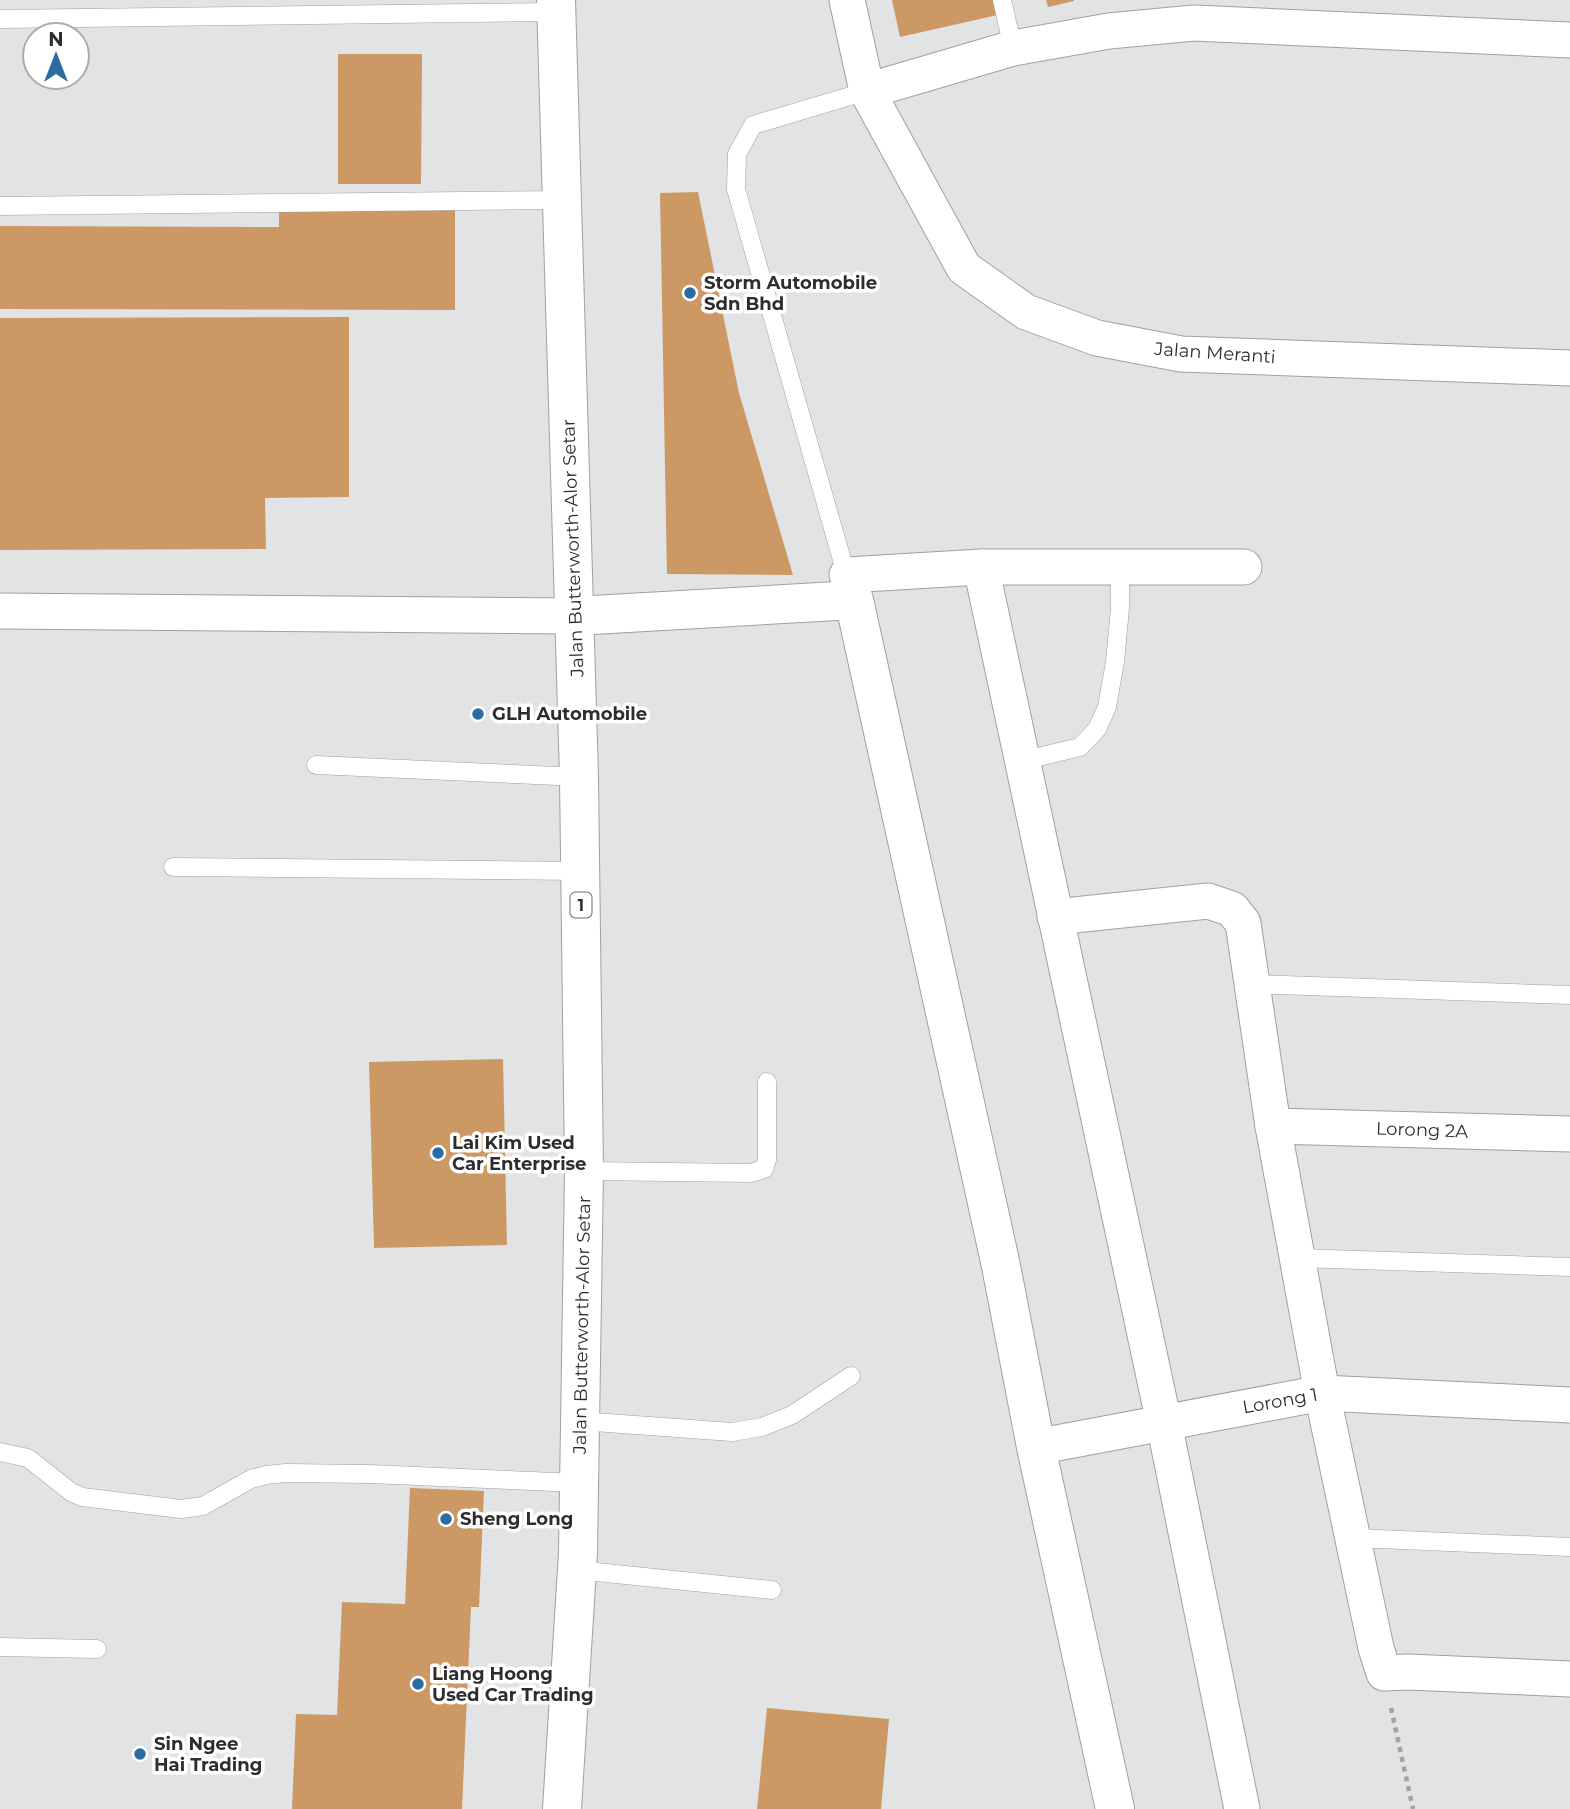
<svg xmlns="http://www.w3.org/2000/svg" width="1570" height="1809" viewBox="0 0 1570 1809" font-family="Montserrat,sans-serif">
  <rect width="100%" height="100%" fill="#e2e3e5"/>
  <!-- building -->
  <g fill="#cc9964">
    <path d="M 892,0 L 999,0 L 1002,14 L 900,37 Z"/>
    <path d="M 1046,0 L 1074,0 L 1074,1 L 1048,7 Z"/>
    <path d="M 338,54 L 422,54 L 421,184 L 338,184 Z"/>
    <path d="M 698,192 L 739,393 L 793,575 L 667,574 L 660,193 Z"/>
    <path d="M 279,210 L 455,210 L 455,310 L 0,309 L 0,226 L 279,227 Z"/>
    <path d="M 349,317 L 349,497 L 265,498 L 266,549 L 0,550 L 0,318 Z"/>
    <path d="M 503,1059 L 507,1245 L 374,1248 L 369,1062 Z"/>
    <path d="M 410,1488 L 484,1491 L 479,1607 L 471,1607 L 462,1809 L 292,1809 L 296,1714 L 337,1715 L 342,1602 L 405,1604 Z"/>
    <path d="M 767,1708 L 889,1719 L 881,1809 L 757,1809 Z"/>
  </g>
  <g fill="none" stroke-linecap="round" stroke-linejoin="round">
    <defs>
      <g id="lane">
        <path d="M 1002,0 L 1013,48"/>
        <path d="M 0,19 L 556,12"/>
        <path d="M 0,206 L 562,200"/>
        <path d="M 848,581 L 736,189 L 737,154 L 753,125 L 867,91"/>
        <path d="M 1022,761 L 1080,747 L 1097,729 L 1107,707 L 1115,662 L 1120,608 L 1120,567"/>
        <path d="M 316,765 L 579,777"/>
        <path d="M 173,867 L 581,871"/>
        <path d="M 1252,984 L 1570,995"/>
        <path d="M 584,1171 L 751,1173 L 764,1169 L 767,1160 L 767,1082"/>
        <path d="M 1298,1258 L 1570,1267"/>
        <path d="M 580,1421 L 732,1432 L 762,1427 L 792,1415 L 851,1376"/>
        <path d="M 0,1452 L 28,1458 L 71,1492 L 82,1497 L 181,1509 L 203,1506 L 251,1479 L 266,1475 L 286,1473 L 370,1474 L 579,1483"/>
        <path d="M 1353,1538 L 1570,1547"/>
        <path d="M 577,1570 L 772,1590"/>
        <path d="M 0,1647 L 97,1649"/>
      </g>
      <g id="street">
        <path d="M 847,0 L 867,91 L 964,268 L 1026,312 L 1097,338 L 1181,354 L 1570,368"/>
        <path d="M 867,91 L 1013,48 L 1109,31 L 1194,23 L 1570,40"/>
        <path d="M 981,567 L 1164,1423 L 1242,1809"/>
        <path d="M 847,575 L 981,567 L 1244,567"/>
        <path d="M 0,611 L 575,616"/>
        <path d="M 1055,917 L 1208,901 L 1232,909 L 1243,923 L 1273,1126 L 1322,1393 L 1376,1648 L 1384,1673 L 1408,1672 L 1570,1679"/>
        <path d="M 1273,1126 L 1570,1134"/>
        <path d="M 1036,1447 L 1322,1393 L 1570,1405"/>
      </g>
      <path id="secondary" d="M 575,616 L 854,600 L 1001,1266 L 1036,1447 L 1115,1809"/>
      <path id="primary" d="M 556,0 L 579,777 L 584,1171 L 578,1553 L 562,1809"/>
    </defs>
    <!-- lane casing -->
    <use href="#lane" stroke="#9fa0a2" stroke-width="19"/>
    <!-- street casing -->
    <use href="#street" stroke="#9fa0a2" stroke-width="37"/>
    <!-- secondary casing -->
    <use href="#secondary" stroke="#9fa0a2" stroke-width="40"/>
    <!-- primary casing -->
    <use href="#primary" stroke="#9fa0a2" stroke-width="40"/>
    <!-- path -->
    <path stroke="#a2a2a4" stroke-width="4.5" stroke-dasharray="5 5" stroke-linecap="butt" d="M 1391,1708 L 1413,1809"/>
    <!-- lane -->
    <use href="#lane" stroke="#fff" stroke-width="18"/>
    <!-- street -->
    <use href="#street" stroke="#fff" stroke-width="35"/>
    <!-- secondary -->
    <use href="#secondary" stroke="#fff" stroke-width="38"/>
    <!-- primary -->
    <use href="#primary" stroke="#fff" stroke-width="38"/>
  </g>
  <!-- markers -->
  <g fill="#2d6ca3" stroke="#fff" stroke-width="2.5">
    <circle cx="690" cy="293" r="7"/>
    <circle cx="478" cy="714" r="7"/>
    <circle cx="438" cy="1153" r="7"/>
    <circle cx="446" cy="1519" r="7"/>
    <circle cx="418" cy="1684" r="7"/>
    <circle cx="140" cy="1754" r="7"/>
  </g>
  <g text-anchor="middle" stroke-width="7" stroke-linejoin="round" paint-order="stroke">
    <!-- shield labels -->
    <rect fill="#fff" stroke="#6c6c6d" stroke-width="2" x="570.5" y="892.5" width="21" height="25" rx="5"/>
    <g font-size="16" font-weight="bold" fill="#2d2d2e">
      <text x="581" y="911">1</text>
    </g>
    <!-- poi labels -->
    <g font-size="18" font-weight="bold" fill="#2d2d2e" stroke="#fff" text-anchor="start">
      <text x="704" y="289">Storm Automobile<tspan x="704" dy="21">Sdn Bhd</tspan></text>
      <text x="492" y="720">GLH Automobile</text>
      <text x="452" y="1149">Lai Kim Used<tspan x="452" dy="21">Car Enterprise</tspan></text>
      <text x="460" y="1525">Sheng Long</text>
      <text x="432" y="1680">Liang Hoong<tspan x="432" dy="21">Used Car Trading</tspan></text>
      <text x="154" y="1750">Sin Ngee<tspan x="154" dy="21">Hai Trading</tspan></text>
    </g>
    <!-- street labels -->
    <g font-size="18" fill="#2d2d2e" stroke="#fff">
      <text transform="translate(1215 353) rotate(4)" y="6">Jalan Meranti</text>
      <text transform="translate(573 548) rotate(-92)" y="6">Jalan Butterworth-Alor Setar</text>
      <text transform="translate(1422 1130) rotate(2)" y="6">Lorong 2A</text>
      <text transform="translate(582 1325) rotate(-89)" y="6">Jalan Butterworth-Alor Setar</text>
      <text transform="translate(1280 1401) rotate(-10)" y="6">Lorong 1</text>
    </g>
  </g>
  <!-- north arrow -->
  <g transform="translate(56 56)"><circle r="33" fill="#ffffff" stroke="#ababab" stroke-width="2"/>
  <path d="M0-5L12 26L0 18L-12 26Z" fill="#2d6ca3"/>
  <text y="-10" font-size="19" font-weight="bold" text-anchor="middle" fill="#2d2d2e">N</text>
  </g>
</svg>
